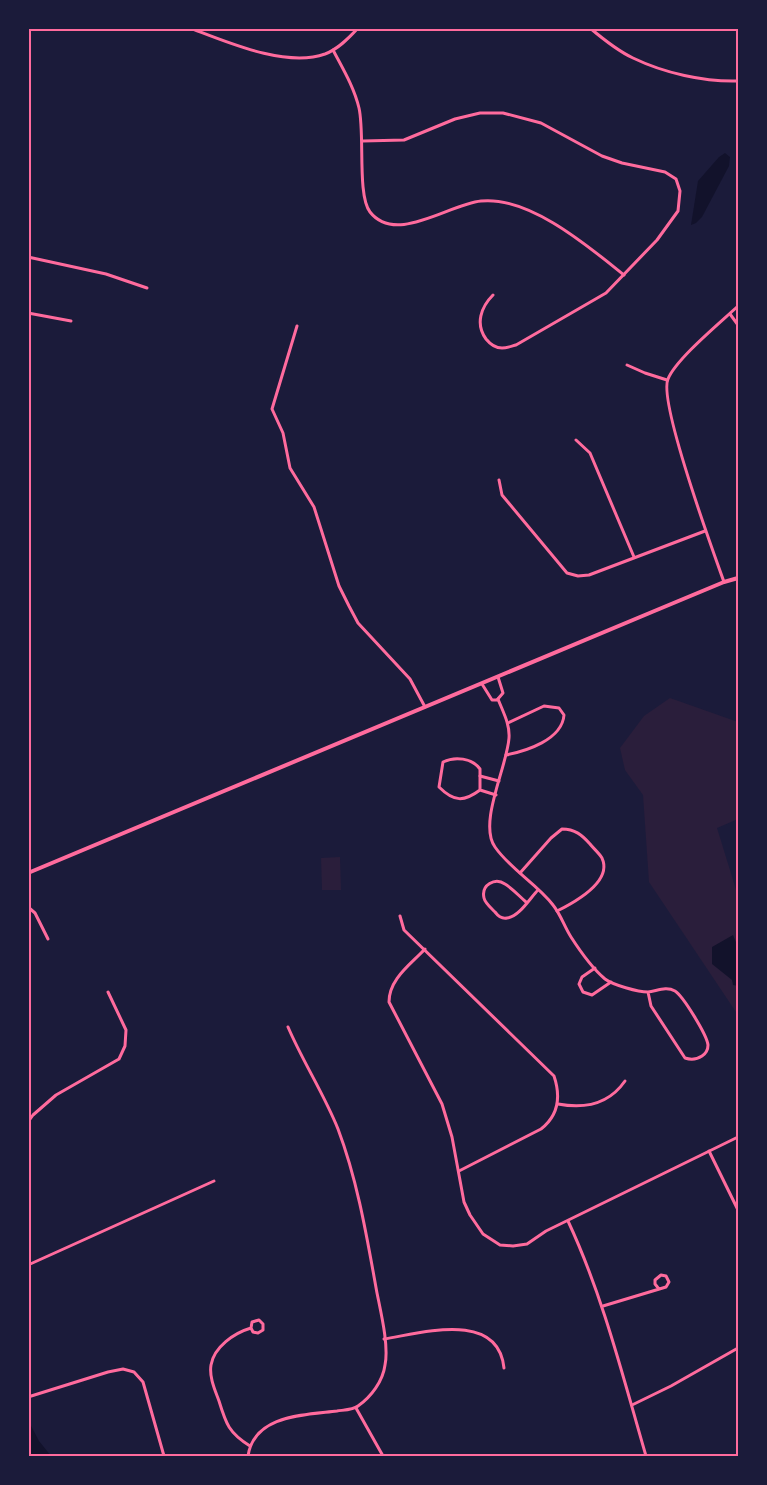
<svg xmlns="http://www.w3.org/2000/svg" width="767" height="1485" viewBox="0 0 767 1485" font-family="Helvetica,sans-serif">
  <rect width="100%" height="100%" fill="#1b1b3a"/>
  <!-- green -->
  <g fill="#2a1e3b">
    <path d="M 670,698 L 738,722 L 738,819 L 717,828 L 738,896 L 738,1015 L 649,882 L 643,795 L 625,770 L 620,748 L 644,716 Z"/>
    <path d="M 340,857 L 341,890 L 322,890 L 321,858 Z"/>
  </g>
  <!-- water -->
  <g fill="#12122b">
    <path d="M 725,153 L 730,157 L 729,166 L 702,217 L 696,223 L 691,225 L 698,181 L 719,157 Z"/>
    <path d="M 733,935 L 738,947 L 738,986 L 733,985 L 732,980 L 712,964 L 712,947 Z"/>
    <path d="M 28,1420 L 39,1441 L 51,1456 L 29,1456 Z"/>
  </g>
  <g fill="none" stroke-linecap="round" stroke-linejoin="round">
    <!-- minor -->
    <g stroke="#ff6b9d" stroke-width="3">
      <path d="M 190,28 C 227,42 286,68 325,54 C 338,49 348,39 358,28"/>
      <path d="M 590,28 C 603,39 618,51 633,58 C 664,73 704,82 738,81"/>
      <path d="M 333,50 C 343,69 354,87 359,108 C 365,134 357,195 370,212 C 396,245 449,204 481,201 C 529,196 588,246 624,275"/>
      <path d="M 363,141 L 404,140 L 455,119 L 480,113 L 503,113 L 541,123 L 602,156 L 622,163 L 665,172 L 676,179 L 680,191 L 678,211 L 657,240 L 606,293 L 516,345 C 512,346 507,348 502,348 C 495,348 490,344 486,339 C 475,324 481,307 493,295"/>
      <path d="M 28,257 L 106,274 L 147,288"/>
      <path d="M 28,313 L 71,321"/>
      <path d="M 730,314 L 738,325"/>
      <path d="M 297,326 L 272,409 L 283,433 L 290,468 L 314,507 L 339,586 L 349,606 L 358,623 L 410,679 L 425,707"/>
      <path d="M 627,365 L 645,373 L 667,380"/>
      <path d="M 576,440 L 590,453 L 634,557"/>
      <path d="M 499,480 L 502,495 L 567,573 L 578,576 L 589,575 L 705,531"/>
      <path d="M 724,582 C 713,551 658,402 668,379 C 676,359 721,322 738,306"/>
      <path d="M 482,684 L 492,700 L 497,700 L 503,693 L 498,677"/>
      <path d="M 498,699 C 503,712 510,724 509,738 C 507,767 478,823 495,847 C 511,870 537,884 553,905 C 561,915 564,926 571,937 C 580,951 592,968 605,979 C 613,985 638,992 648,992 C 657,991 666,986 675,991 C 683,996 707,1035 708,1045 C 708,1050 705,1054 702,1056 C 696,1060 691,1060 685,1058 L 651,1006 L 648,992"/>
      <path d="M 506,755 C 526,751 562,740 564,715 L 559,708 L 544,706 L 508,723"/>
      <path d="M 480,776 L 499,781"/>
      <path d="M 480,790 L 480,769 C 472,758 455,756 443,762 L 439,787 C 454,802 464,802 480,790 L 496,795"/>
      <path d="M 520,873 L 551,838 L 562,829 C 575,829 582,835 590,844 C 594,849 599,853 602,858 C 613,882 573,903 557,911"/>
      <path d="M 526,902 C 519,896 513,889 505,884 C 495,877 481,885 484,898 C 485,903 491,908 495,912 C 498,916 501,919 507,918 C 519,917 530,898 538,890"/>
      <path d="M 28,907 L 35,913 L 48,939"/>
      <path d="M 400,916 L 404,930 L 554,1076 C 561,1097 559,1115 541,1129 L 459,1171"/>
      <path d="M 425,949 C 410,965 389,979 389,1002 L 442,1104 L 452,1137 L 464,1202 L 470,1215 L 483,1234 L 500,1245 L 513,1246 L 527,1244 L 546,1231 L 738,1137"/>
      <path d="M 595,968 L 582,977 L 579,984 L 583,992 L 592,995 L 611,982"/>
      <path d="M 558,1104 C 584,1109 609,1104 625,1081"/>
      <path d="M 28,1122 L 33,1115 L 56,1095 L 119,1059 L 125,1046 L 126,1030 L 108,992"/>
      <path d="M 709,1151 L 738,1210"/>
      <path d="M 568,1221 C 603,1296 623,1377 646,1456"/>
      <path d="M 28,1265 L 214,1181"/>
      <path d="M 603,1306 L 666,1287 L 669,1282 L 666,1276 L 661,1275 L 655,1280 L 655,1284 L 659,1289"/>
      <path d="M 384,1339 C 422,1333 498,1310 504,1368"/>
      <path d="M 28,1397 L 108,1372 L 123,1369 L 134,1372 L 143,1382 L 164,1456"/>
      <path d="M 632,1405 L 671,1386 L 738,1348"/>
      <path d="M 356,1408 L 383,1456"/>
      <path d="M 250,1446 C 229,1433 226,1424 219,1401 C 215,1390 209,1377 211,1365 C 214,1347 234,1333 251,1328 L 253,1332 L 258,1333 L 263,1330 L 263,1324 L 259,1320 L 252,1322 L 251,1328"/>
      <path d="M 248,1456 C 254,1415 304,1415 337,1411 C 343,1410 353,1410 358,1406 C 371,1397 383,1381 385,1365 C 389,1346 381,1313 377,1293 C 367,1238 358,1182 338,1129 C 324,1094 303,1062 288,1027"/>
    </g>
    <!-- tertiary -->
    <path stroke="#ff6b9d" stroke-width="4" d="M 28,873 L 652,612 L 724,582 L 738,578"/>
  </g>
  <!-- border -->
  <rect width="767" height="1485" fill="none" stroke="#1b1b3a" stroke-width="60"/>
  <rect x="30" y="30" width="707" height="1425" fill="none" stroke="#ff6b9d" stroke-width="2"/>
</svg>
